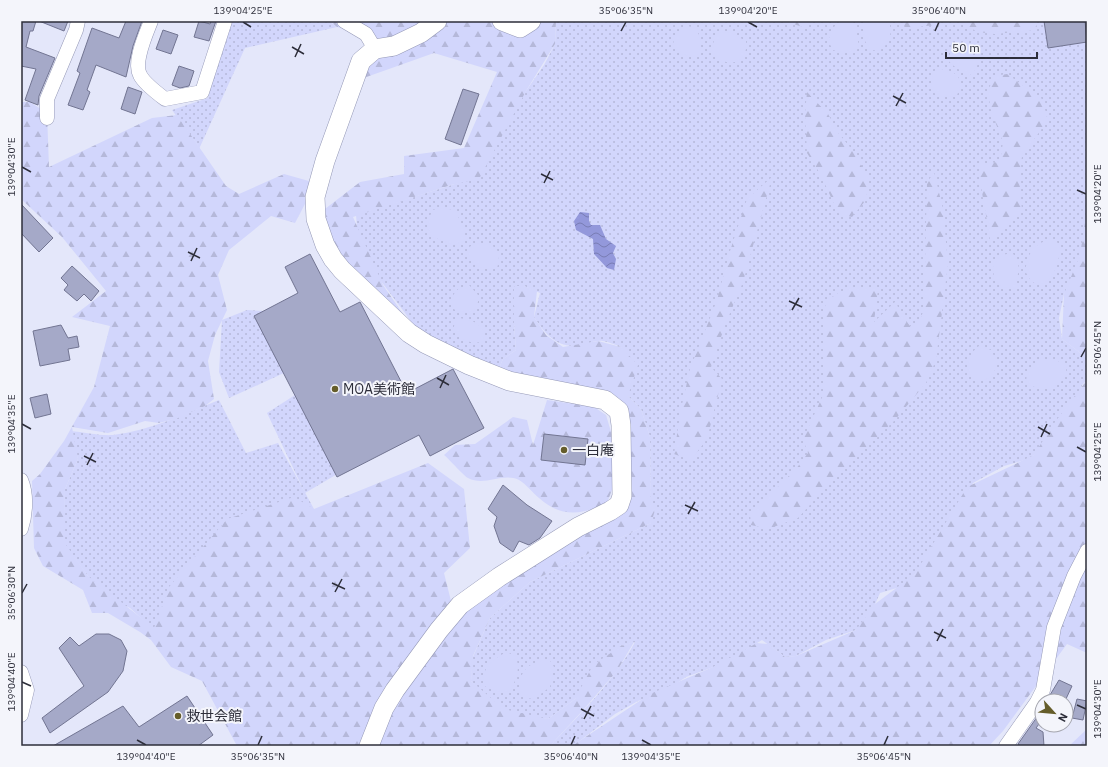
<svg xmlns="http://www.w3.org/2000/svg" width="1108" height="767" viewBox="0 0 1108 767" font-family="'IBM Plex Sans','Noto Sans JP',sans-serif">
  <defs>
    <pattern id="grass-dots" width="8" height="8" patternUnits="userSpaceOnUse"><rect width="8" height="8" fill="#d2d6fc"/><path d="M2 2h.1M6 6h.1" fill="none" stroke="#b5b8d9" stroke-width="1.8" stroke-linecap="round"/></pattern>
    <pattern id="forest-firs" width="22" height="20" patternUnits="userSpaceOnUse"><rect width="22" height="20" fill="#d2d6fc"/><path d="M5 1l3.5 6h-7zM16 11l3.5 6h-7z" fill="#b5b8d9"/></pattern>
    <pattern id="water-waves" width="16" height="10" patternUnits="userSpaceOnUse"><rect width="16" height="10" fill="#9398db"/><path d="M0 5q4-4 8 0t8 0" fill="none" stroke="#787cb3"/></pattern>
  </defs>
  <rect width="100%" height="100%" fill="#e4e7fa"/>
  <!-- grass -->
  <g fill="url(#grass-dots)">
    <path d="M 230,21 L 329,21 L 337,27 L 245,48 L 199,149 L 197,144 L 172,110 L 208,98 Z"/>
    <path d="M 556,21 L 1087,21 L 1087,233 L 1072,282 L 1064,294 L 1059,318 L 1062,339 L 1087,358 L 1087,380 L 1082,385 L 1078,399 L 1038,453 L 1025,460 L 1004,466 L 973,483 L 954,519 L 915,574 L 900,587 L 880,593 L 865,627 L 826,640 L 796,656 L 785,657 L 762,640 L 722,664 L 686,677 L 664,692 L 638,701 L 615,714 L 573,746 L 550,746 C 580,714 614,681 635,642 L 621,646 L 575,699 L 548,719 L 502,713 L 471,681 L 472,659 L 490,618 L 530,582 L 651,523 L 650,437 L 641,409 L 628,396 L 621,347 C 616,345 609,342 603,341 C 595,340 589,344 582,345 C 558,350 545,334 534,317 L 540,293 L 524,286 L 514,324 L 516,350 L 503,359 L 497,373 L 426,344 L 405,313 L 359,252 L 356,215 L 474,178 L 526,91 L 544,65 L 555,44 Z"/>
    <path d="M 247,310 L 263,311 L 284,373 L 229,398 L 219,372 L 222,320 Z"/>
    <path d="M 295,395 L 339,473 L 305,493 L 267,413 Z"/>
    <path d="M 219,400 L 246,453 L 278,443 L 314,509 L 154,630 L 130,608 L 102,595 L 63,542 L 65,489 L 78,459 L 70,431 C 84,432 100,436 113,435 C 151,430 185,414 219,400 Z"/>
  </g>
  <!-- forest -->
  <g fill="url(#forest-firs)">
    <path d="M 330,21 L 556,21 L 555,44 L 526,91 L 479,179 L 451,185 L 353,217 L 383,285 L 412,327 L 342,270 L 321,212 L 360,182 L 404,174 L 404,156 L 464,148 L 497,72 L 434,53 L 358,80 L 375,36 L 337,27 Z"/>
    <path d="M 775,21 L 813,21 L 805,28 L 791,23 Z"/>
    <path d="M 902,21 L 937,21 L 937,25 L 905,28 Z"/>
    <path d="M 961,21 L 1036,21 L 1037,30 L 995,34 L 977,32 Z"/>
    <path d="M 1007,74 L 1042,99 L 1048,120 L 1022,156 L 1019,177 L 1022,212 L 1013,217 L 990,240 C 987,215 980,190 979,164 L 1000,162 L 1003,142 L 991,111 L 988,91 L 994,76 Z"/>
    <path d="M 807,92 L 828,114 L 839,134 L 854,152 L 869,180 L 866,200 L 852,217 L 838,213 L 821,175 L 807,153 L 805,114 Z"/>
    <path d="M 21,102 L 30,102 L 47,113 L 49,167 L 152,118 L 177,115 L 226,186 L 239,194 L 284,174 L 316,183 L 295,223 L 271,216 L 229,250 L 218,275 L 227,310 L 215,335 L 208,361 L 214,399 L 205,406 L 178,418 L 159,423 L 145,421 L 108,433 L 72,427 L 78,459 L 65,489 L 64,542 L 88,576 L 154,628 L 169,587 L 227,519 L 294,497 L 314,509 L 428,463 L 464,489 L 470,548 L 444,573 L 451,601 L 426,651 L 462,610 L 621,511 L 627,416 L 497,373 L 503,359 L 516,350 L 514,324 L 514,286 L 524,286 L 537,291 L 534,317 L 546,335 L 563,347 L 598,341 L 621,347 L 638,365 L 628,396 L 641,409 L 650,437 L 651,502 L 656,507 L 651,523 L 530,582 L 490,618 L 473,656 L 471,681 L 504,709 L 548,719 L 575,699 L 593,665 L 621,646 L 634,642 L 617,671 L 584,709 L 550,746 L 237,746 L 202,681 L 171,667 L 151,640 L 140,632 L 108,613 L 92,613 L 83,590 L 43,566 L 34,548 L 32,481 L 40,474 L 64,441 L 94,387 L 110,326 L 72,317 L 106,291 L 62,237 L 21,199 Z"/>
    <path d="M 934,172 L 943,209 L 948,264 L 936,360 L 926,383 L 894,421 L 840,472 L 798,518 L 768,529 L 751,525 L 750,514 L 796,469 L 808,453 L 803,439 L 825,391 L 823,314 C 824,311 825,305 827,302 C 839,287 861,285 878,289 L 874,322 L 896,301 L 899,311 L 910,326 L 919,323 L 924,309 L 927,183 Z"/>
    <path d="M 772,177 L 743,282 L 725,325 L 711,367 L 722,379 L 707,439 L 691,460 L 674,454 L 681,409 L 690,369 L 717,300 L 730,251 L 747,199 Z"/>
    <path d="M 1087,209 L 1087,358 L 1062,339 L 1064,294 L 1080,255 Z"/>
    <path d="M 1087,380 L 1087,653 L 1067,644 L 1003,731 L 989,746 L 572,746 L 650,694 L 713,667 L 757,643 L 768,644 L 785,657 L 796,656 L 856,630 L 875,604 L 915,574 L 967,487 L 1034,455 L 1052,426 Z"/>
    <path d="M 547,400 L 594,407 L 606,415 L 612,435 L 613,487 L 607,503 C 582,515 561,518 539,498 C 533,493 526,484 519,480 C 502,472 485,487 468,478 C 464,476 450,460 444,455 L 455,445 L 475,444 L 513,417 L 527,420 L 533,445 Z"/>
    <path d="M 1087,729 L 1087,746 L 1069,746 Z"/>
  </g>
  <!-- pitch -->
  <g fill="#d2d6fc">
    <path d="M 842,21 L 853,21 L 859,45 L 856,52 L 840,52 L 833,50 L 828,41 C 831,33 833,24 842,21 Z"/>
    <path d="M 866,21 L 885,21 L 890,25 C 892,36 889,44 879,51 L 872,50 C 862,40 861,33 866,21 Z"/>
    <path d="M 684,26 L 694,27 C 702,37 703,45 697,56 C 673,57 665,42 684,26 Z"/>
    <path d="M 729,32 L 746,41 C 749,57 734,69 720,59 C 717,57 714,53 712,50 L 714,40 L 719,33 Z"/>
    <path d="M 957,46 C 971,51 988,63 969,76 C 961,70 954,68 948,60 L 951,50 Z"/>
    <path d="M 941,69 C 957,71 965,79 957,95 L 950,97 L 936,96 L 931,85 L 934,71 Z"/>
    <path d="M 442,208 L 455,210 L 464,229 L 464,241 L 453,245 L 433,237 L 427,227 L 432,210 Z"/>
    <path d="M 1050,239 L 1058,243 L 1061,251 C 1055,267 1057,279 1038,285 L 1031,281 L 1025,271 C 1029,252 1031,246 1050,239 Z"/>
    <path d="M 475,243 C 494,243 503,248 497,268 C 483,270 466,266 468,248 Z"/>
    <path d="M 1012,253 L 1017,258 L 1019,269 L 1015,288 C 1006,289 1001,286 994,280 L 993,265 L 1002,255 Z"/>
    <path d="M 469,285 L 478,295 L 478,302 L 473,313 L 456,311 L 451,306 C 452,293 456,288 469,285 Z"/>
    <path d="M 459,318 C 472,320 478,322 485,332 L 483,341 C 469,348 443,331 459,318 Z"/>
    <path d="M 979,346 L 991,350 C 992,353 996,358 996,362 C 997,375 987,382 975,381 C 964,369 967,355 979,346 Z"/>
    <path d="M 1039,359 L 1054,359 L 1066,365 C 1070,387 1041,394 1026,383 L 1027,372 Z"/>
    <path d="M 506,652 L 516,656 C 520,671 517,677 510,692 C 500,692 492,691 483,685 C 483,666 491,661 506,652 Z"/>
    <path d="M 549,659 L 554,667 L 550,687 L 534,699 L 526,698 L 519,693 C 519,670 527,663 549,659 Z"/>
  </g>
  <!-- water -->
  <path fill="url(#water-waves)" d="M 580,212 L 589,213 L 589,221 L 591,225 L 600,225 L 606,239 L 616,246 L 613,253 L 616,259 L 614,270 L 607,268 L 594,254 L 593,239 L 576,230 L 574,221 Z"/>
  <!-- building -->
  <g fill="#a5a9c8" stroke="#727592">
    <path d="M 21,21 L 36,21 L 33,31 L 30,31 L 26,47 L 55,58 L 39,96 L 38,105 L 25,100 L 36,69 L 21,66 Z"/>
    <path d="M 39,21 L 68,21 L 64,31 Z"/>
    <path d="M 126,21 L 142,21 L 133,46 L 126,77 L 96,65 L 87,90 L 90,92 L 83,110 L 68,105 L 80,73 L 77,71 L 92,28 L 119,38 Z"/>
    <path d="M 199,21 L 210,24 L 211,21 L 216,21 L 209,41 L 194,37 Z"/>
    <path d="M 1044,21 L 1085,21 L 1087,42 L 1048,48 Z"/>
    <path d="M 163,30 L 178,35 L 171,54 L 156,49 Z"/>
    <path d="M 179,66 L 194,71 L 189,86 L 180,88 L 172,85 Z"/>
    <path d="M 128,87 L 142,92 L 135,114 L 121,109 Z"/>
    <path d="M 463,89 L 479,94 L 461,145 L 445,139 Z"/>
    <path d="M 21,204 L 53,238 L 39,252 L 21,233 Z"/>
    <path d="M 310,254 L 340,312 L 360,302 L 407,393 L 453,369 L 484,428 L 430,456 L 419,435 L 337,477 L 254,316 L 298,293 L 285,267 Z"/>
    <path d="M 72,266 L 99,291 L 91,301 L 84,294 L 77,301 L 64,290 L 68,285 L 61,278 Z"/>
    <path d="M 61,325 L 68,338 L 77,336 L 79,347 L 68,349 L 70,360 L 40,366 L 33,331 Z"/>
    <path d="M 47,394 L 51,414 L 35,418 L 30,398 Z"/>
    <path d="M 544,434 L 588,439 L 585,465 L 541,460 Z"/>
    <path d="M 503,485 L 527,505 L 552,521 L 540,538 L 529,545 L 519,541 L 513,552 L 500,543 L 494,526 L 497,517 L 488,509 Z"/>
    <path d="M 96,634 L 109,634 L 121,640 L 127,651 L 123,671 L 108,692 L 50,733 L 42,718 L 84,686 L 59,648 L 70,637 L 79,646 Z"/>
    <path d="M 1059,680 L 1072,686 L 1065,701 L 1050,695 Z"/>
    <path d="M 187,696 L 213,735 L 198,746 L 53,746 L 123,706 L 139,727 Z"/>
    <path d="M 1077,699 L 1087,701 L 1083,720 L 1072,718 Z"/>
    <path d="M 1042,710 L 1042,720 L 1036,728 L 1043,732 L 1044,746 L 1021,746 L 1018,744 Z"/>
  </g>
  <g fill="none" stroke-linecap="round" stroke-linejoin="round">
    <defs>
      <g id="street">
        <path d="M 151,21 C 146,34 133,62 140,75 C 144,83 157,93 165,99 L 202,92 L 225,21"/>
        <path d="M 344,21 L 366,34 L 375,49"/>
        <path d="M 47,118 L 47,99 L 76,30 L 78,21"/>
        <path d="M 21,480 C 27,494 26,514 21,529"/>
        <path d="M 21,672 L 27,690 L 21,715"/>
        <path d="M 1006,746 L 1037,702 L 1043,690 L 1054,627 L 1074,576 L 1087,551"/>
      </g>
      <g id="secondary">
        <path d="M 502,21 L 520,28 L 531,21"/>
        <path d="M 369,746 L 384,708 L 395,690 L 439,630 L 460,605 L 499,577 L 578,527 L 610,511 L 619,505 L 622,496 L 621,425 L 619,411 L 605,400 L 509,381 L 469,365 L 426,344 L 409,333 L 342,270 L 333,259 L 325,245 L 316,219 L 315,197 L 325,161 L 361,61 L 375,49 L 394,46 L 421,33 L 437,21"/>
      </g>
    </defs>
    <!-- street casing -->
    <use href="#street" stroke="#9599b7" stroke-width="15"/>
    <!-- secondary casing -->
    <use href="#secondary" stroke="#9599b7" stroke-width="20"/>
    <!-- street -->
    <use href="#street" stroke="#fff" stroke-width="14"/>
    <!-- secondary -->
    <use href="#secondary" stroke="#fff" stroke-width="19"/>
  </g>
  <!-- ticks -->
  <path fill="none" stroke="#2d2e3a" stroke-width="1.5" d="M 243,22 L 251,27M 748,22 L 757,27M 621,31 L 626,22M 935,31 L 939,22M 292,47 L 304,54M 295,57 L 301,44M 893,96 L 906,103M 896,106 L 903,93M 22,167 L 31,172M 541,174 L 553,180M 544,183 L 550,171M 1077,190 L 1086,194M 188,252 L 200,258M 191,261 L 197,248M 789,301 L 802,307M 792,310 L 799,298M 1081,357 L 1086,348M 437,378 L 449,385M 440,388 L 446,375M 22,424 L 31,429M 1038,427 L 1050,434M 1041,437 L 1047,424M 1077,447 L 1086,452M 84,456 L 96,462M 87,465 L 93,453M 685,505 L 698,511M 688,514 L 695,502M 332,583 L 345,589M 335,592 L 342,579M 22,593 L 27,584M 934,632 L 946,638M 937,641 L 943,629M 22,682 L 31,686M 1077,705 L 1086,709M 581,709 L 594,716M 584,719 L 591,706M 137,740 L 146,745M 642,740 L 651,745M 258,745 L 262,736M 571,745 L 575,736M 884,745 L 888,736"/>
  <!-- markers -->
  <g fill="#655d2a" stroke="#f4f5fb" stroke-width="1.5">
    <circle cx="335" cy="389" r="4"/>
    <circle cx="564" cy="450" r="4"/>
    <circle cx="178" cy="716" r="4"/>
  </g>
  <g text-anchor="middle" stroke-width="4" stroke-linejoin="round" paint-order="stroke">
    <!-- poi labels -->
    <g font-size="14" fill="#2d2e3a" stroke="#f4f5fb" text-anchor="start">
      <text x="343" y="394">MOA美術館</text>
      <text x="572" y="455">一白庵</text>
      <text x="186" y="721">救世会館</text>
    </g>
  </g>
  <!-- border -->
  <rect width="1108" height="767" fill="none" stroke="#f4f5fb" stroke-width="44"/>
  <!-- north arrow -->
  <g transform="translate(1054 713) rotate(117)"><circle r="19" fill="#f4f5fb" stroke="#a4a5ae"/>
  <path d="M0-3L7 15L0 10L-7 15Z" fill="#655d2a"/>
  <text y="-6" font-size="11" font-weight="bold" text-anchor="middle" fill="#2d2e3a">N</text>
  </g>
  <!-- scale -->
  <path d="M946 52v6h91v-6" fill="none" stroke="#2d2e3a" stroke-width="2"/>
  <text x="952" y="52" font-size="12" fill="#2d2e3a" stroke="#f4f5fb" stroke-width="3" paint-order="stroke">50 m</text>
  <rect x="22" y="22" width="1064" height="723" fill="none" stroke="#2d2e3a" stroke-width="1.5"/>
  <g font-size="10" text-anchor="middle" fill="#2d2e3a">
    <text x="243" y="14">139°04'25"E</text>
    <text x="626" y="14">35°06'35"N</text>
    <text x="748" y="14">139°04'20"E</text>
    <text x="939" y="14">35°06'40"N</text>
    <text transform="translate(11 167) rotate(-90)" y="4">139°04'30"E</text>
    <text transform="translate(1097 194) rotate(-90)" y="4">139°04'20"E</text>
    <text transform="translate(1097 348) rotate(-90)" y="4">35°06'45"N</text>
    <text transform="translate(11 424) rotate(-90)" y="4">139°04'35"E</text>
    <text transform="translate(1097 452) rotate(-90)" y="4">139°04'25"E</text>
    <text transform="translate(11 593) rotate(-90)" y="4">35°06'30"N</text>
    <text transform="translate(11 682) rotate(-90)" y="4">139°04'40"E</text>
    <text transform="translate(1097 709) rotate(-90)" y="4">139°04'30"E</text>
    <text x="146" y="760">139°04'40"E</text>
    <text x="258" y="760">35°06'35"N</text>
    <text x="571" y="760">35°06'40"N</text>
    <text x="651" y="760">139°04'35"E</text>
    <text x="884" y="760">35°06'45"N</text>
  </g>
</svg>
